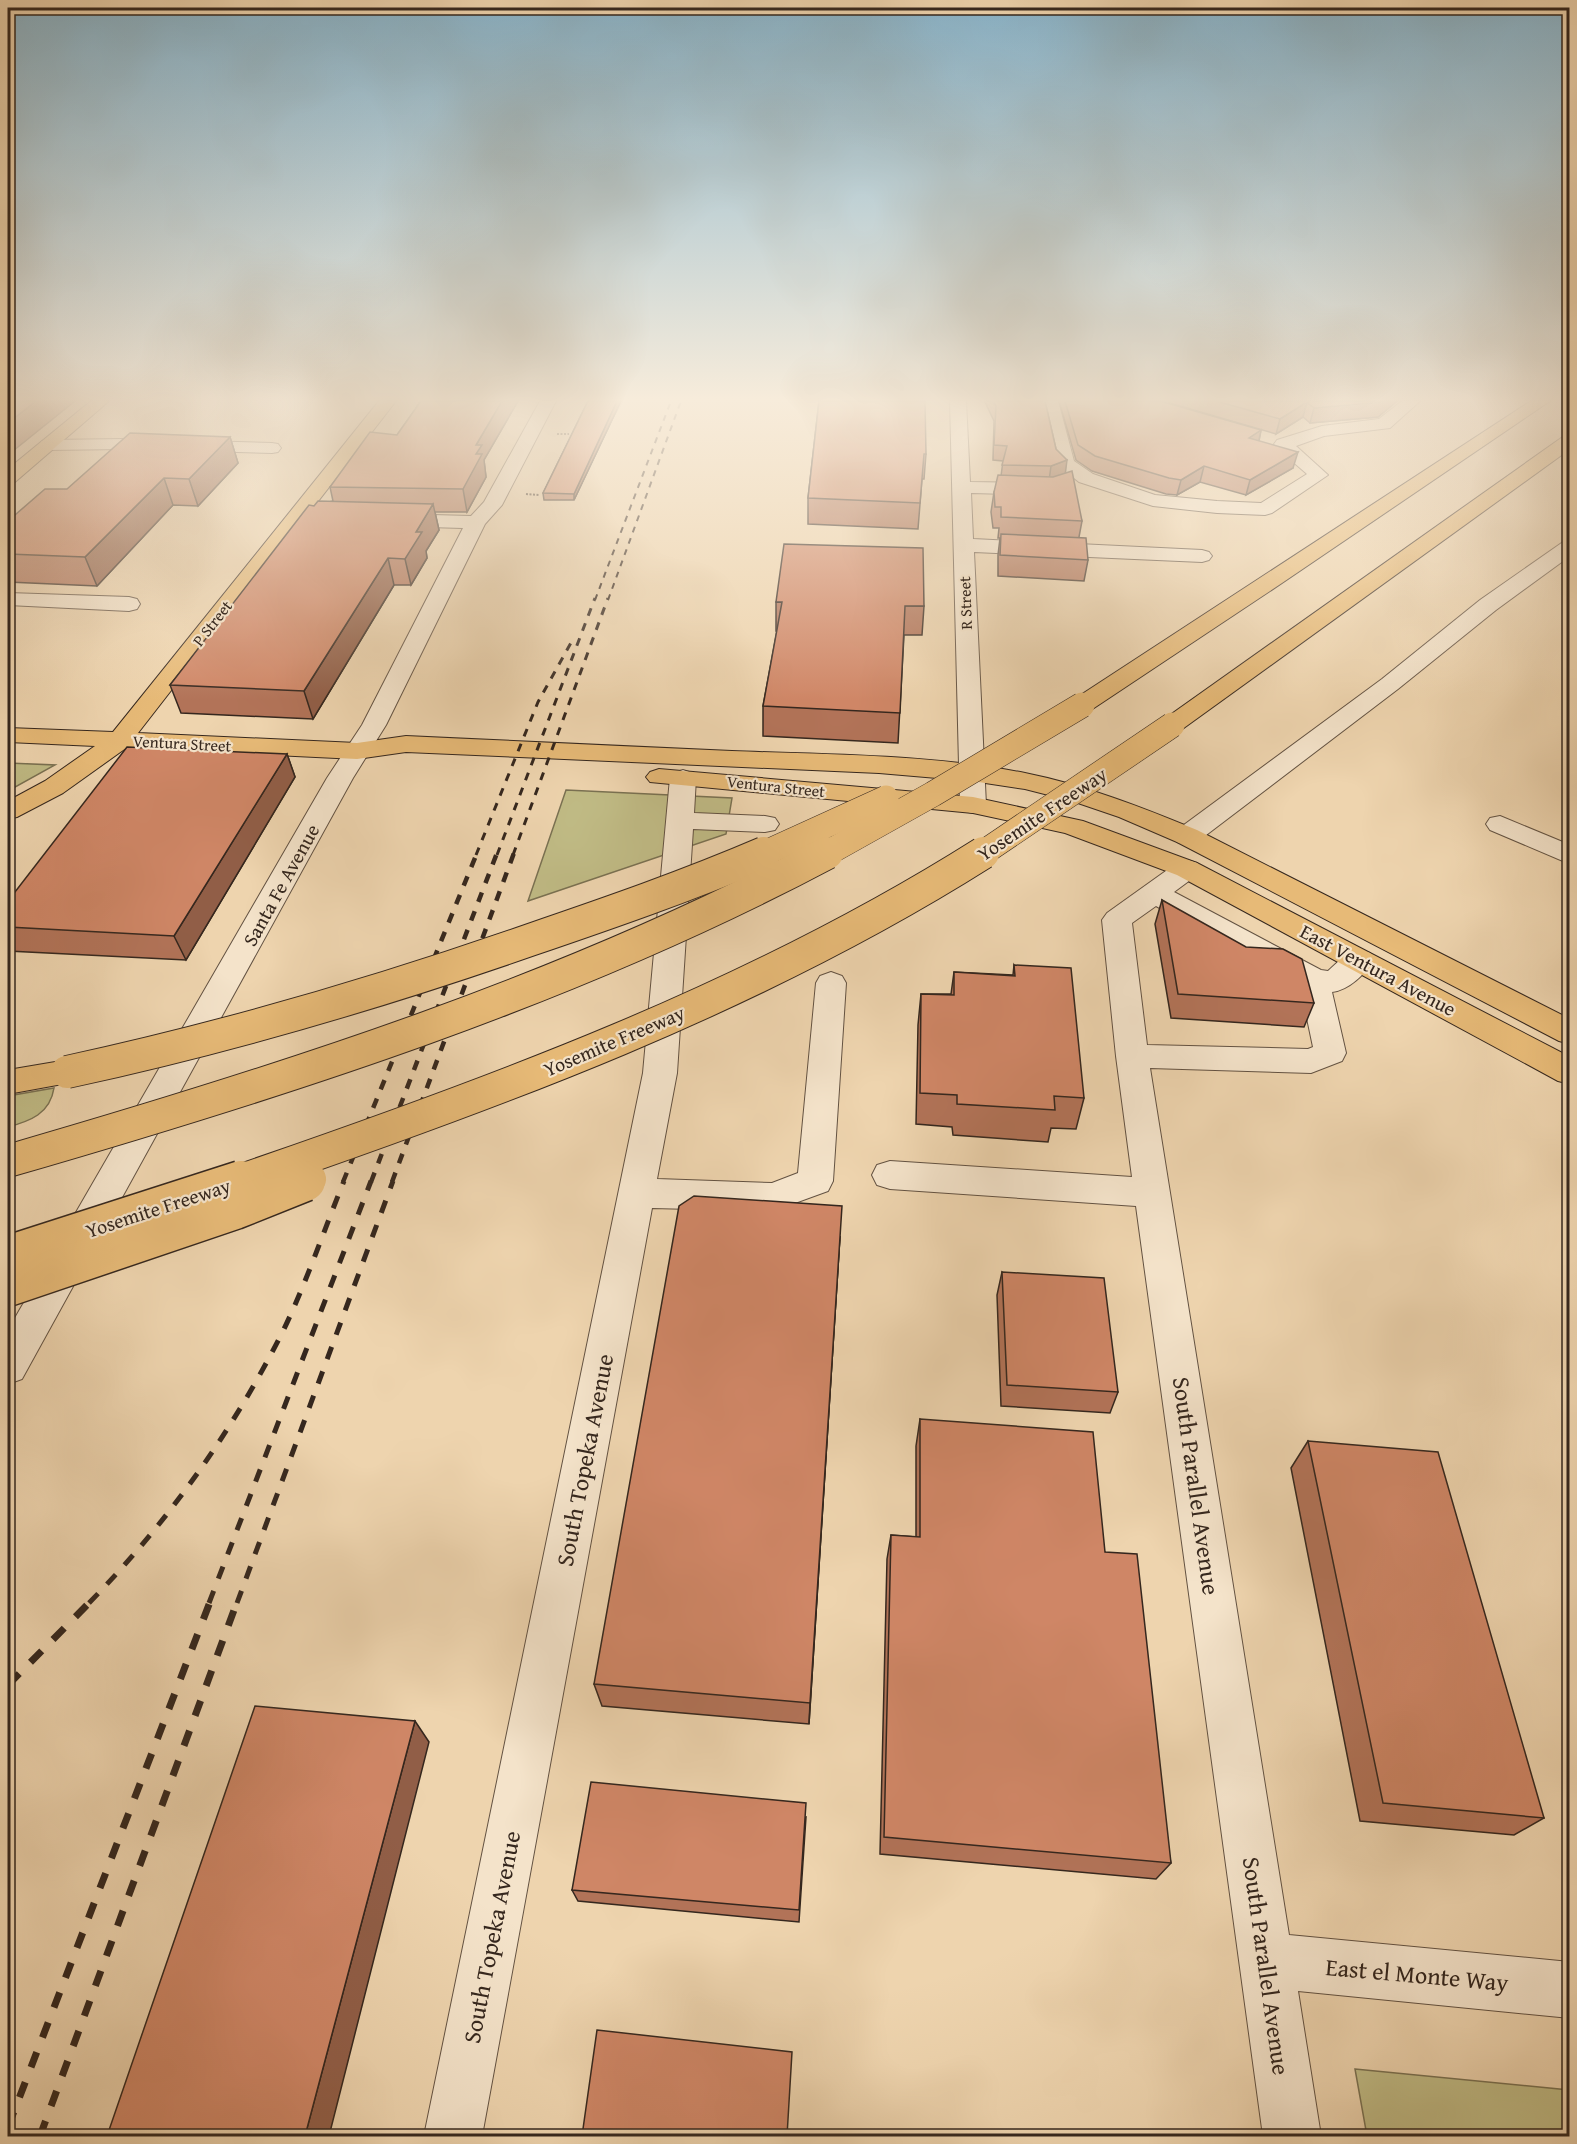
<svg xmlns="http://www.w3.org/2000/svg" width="1577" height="2144" viewBox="0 0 1577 2144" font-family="'Gentium Book Plus',serif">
  <rect width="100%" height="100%" fill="#eed4ae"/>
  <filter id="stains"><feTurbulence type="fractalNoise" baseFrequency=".00333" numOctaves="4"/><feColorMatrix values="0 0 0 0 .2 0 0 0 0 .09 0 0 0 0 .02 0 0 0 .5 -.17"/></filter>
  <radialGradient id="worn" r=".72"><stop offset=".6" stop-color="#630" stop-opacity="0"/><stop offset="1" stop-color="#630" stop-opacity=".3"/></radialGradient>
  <!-- green -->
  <g fill="#c0bb85" stroke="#7a7152" stroke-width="1.5">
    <path d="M 8,763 L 55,765 L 8,791 Z"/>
    <path d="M 566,790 L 732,798 L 726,834 L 528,901 Z"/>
    <path d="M 54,1088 C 50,1114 30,1121 8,1127 L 8,1096 Z"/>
    <path d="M 1355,2069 L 1569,2090 L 1569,2136 L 1367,2136 Z"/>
  </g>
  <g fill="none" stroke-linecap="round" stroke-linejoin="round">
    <defs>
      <g id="minor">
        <path d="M 540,401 L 556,401 L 502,505 L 485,524 L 386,725 L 353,778 L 22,1379 L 8,1384 L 8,1330 L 327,778 L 362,725 L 463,528 L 393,526 L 386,524 L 383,520 L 386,516 L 393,514 L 471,516 L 484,502 Z"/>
        <path d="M 950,401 L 966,401 L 970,482 L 1040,483 L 1047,485 L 1049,489 L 1047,493 L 1040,495 L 971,493 L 973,539 L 1202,550 L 1209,552 L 1212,556 L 1209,560 L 1202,562 L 974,552 L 986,805 L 982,811 L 973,813 L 964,811 L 960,805 Z"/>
        <path d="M 1042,401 L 1058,401 L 1074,461 L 1093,474 L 1155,495 L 1217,501 L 1261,503 L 1307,474 L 1277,448 L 1274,444 L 1277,440 L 1322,426 L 1379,419 L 1402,401 L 1420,401 L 1390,428 L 1324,436 L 1296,446 L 1328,475 L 1272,513 L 1265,515 L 1217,513 L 1153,506 L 1079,482 L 1056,464 Z"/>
        <path d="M 124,439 L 272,443 L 278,444 L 281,448 L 278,452 L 272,453 L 124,449 L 48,450 L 42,449 L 39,445 L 42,441 L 48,440 Z"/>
        <path d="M 1570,540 L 1570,556 L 1496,610 L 1398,689 L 1197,842 L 1187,844 L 1177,842 L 1173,836 L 1177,830 L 1382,679 L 1480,600 L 1563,542 Z"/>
        <path d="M 8,593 L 129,597 L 137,599 L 140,604 L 137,609 L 129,611 L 8,605 Z"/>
        <path d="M 683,770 L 692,773 L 696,778 L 694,813 L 765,816 L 775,818 L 779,824 L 775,830 L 765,832 L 693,829 L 677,1073 L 657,1179 L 772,1183 L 798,1173 L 816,983 L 820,976 L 831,972 L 842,976 L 846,983 L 833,1181 L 828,1191 L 773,1211 L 652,1208 L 482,2136 L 424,2136 L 643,1073 L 670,778 L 674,773 Z"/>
        <path d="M 1500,816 L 1570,845 L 1570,864 L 1490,830 L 1486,824 L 1490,818 Z"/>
        <path d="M 1187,860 L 1197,863 L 1201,869 L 1197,875 L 1174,892 L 1321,970 L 1328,971 C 1343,958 1349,947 1370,953 L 1374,960 C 1365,974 1349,990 1332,992 L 1346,1053 L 1342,1061 L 1311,1073 L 1150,1068 L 1289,1935 L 1570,1962 L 1570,2018 L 1298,1991 L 1321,2136 L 1263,2136 L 1136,1206 L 890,1189 L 877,1185 L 872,1175 L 877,1165 L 890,1161 L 1132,1177 L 1116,1056 L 1102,920 L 1107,913 L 1177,863 ZM 1156,906 L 1300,985 L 1313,1047 L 1308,1049 L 1147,1045 L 1132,923 Z"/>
      </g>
      <g id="major">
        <path d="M 91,401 L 109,401 L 15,482 L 8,483 L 8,469 Z"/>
        <path d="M 379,401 L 396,401 L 138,733 L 357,743 L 406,736 C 515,741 623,746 732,751 C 829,755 929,754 1025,773 C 1085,785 1141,807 1197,830 L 1570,1019 L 1570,1044 L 1559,1041 L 1177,842 L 1119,817 L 1072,801 L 1025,789 L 972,781 L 879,773 L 406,752 L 357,759 L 126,748 L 63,793 L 17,817 L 8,819 L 8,801 L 45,781 L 95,746 L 8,742 L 8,728 L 113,732 Z"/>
        <path d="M 659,769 L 973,797 L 1083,821 L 1197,863 L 1570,1057 L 1570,1084 L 1558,1081 L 1177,875 L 1065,833 L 973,813 L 650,782 L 646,777 L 650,772 Z"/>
      </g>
      <g id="highway">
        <path d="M 1531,401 L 1550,401 L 1282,583 L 1091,710 L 1082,712 L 1073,710 L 1070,705 L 1073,700 Z"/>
        <path d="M 1570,435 L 1570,449 L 1181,730 L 1172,732 L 1163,730 L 1160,725 L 1163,720 L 1564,436 Z"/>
        <path d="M 67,1060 L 79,1063 L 84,1072 L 79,1081 L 8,1094 L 8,1070 Z"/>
      </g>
    </defs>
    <!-- minor casing -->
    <use href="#minor" stroke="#635242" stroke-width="2"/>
    <!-- major casing -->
    <use href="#major" stroke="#35271e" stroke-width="2"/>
    <!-- highway casing -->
    <use href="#highway" stroke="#35271e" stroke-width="2"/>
    <!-- path -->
    <g stroke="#35271e" stroke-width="2" stroke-dasharray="2 1.5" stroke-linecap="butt">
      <path d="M 416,413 L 416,407 L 421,401"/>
      <path d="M 557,434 L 569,434"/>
      <path d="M 526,494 L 539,495"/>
    </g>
    <!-- minor -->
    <use href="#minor" fill="#f4e3ca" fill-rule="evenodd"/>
    <!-- major -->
    <use href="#major" fill="#e7ba77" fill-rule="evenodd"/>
    <!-- highway -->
    <use href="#highway" fill="#e7ba77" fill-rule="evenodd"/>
    <!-- rail-far4 -->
    <g stroke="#35271e" stroke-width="2" stroke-dasharray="6 6" stroke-linecap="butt">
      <path d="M 595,600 L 671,401"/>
      <path d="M 608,600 L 681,401"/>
    </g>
    <!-- rail-far3 -->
    <g stroke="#35271e" stroke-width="3" stroke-dasharray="8 8" stroke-linecap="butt">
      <path d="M 476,855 L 538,702 L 572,641"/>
      <path d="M 497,855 L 595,598"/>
      <path d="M 513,855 L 608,598"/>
    </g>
    <!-- rail-far2 -->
    <g stroke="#35271e" stroke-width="4.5" stroke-dasharray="10 10" stroke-linecap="butt">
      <path d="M 343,1182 L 477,853"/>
      <path d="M 371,1182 L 497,853"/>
      <path d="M 392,1182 L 514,853"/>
    </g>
    <!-- rail-far1 -->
    <g stroke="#35271e" stroke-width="5" stroke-dasharray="13 13" stroke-linecap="butt">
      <path d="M 89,1603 C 168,1522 233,1431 284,1329 C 307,1281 324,1230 344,1181"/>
      <path d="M 209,1603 L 371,1181"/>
      <path d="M 237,1603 L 393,1181"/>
    </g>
    <!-- rail -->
    <g stroke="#35271e" stroke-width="7" stroke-dasharray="16 16" stroke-linecap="butt">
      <path d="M 8,1685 L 90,1602"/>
      <path d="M 8,2127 L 210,1602"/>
      <path d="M 40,2136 L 237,1602"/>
    </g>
    <defs>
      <g id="highway-bridge-far2">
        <path d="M 761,855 L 886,798"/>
        <path d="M 824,855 L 933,794 L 1082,705"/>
        <path d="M 980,855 L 1172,725"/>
      </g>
      <g id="highway-bridge-far1">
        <path d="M 67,1072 C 224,1038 378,993 530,940 C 609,913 687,886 764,853"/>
        <path d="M 8,1161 C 288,1080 569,990 827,853"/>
        <path d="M 236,1182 C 493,1094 752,999 983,853"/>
        <path d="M 302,1182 L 310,1179"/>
      </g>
      <g id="highway-bridge">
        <path d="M 8,1256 L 241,1181"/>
        <path d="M 8,1286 L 235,1209 L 305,1181"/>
      </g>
    </defs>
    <!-- highway-bridge-far2 casing -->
    <use href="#highway-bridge-far2" stroke="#35271e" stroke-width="26" stroke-linecap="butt"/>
    <!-- highway-bridge-far1 casing -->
    <use href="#highway-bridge-far1" stroke="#35271e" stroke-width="34" stroke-linecap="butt"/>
    <!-- highway-bridge casing -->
    <use href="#highway-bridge" stroke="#35271e" stroke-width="43" stroke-linecap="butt"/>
    <!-- highway-bridge-far2 -->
    <use href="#highway-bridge-far2" stroke="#e7ba77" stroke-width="25"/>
    <!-- highway-bridge-far1 -->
    <use href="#highway-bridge-far1" stroke="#e7ba77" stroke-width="32"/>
    <!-- highway-bridge -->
    <use href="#highway-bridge" stroke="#e7ba77" stroke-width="40"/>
  </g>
  <!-- wall -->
  <g fill="#b27358" stroke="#35271e" stroke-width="1.5">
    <path d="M 421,401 L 518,401 L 484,460 L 486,477 L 467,512 L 435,512 L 439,530 L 426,551 L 427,558 L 411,585 L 394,585 L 313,719 L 181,713 L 170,685 L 314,506 L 333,501 L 330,487 L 397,435 Z"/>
    <path d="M 588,401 L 621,401 L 574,500 L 544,500 L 543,493 Z"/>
    <path d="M 819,401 L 926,454 L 924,479 L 922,479 L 918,529 L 808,524 L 808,498 Z"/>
    <path d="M 985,401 L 1045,401 L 1056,449 L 1082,521 L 1079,537 L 1088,560 L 1084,581 L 998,576 L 998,555 L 1000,538 L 998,538 L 999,528 L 993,528 L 991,512 L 994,492 L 1001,476 L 1003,461 L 993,460 L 994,421 L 985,402 Z"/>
    <path d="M 1059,401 L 1162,401 L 1261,430 L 1259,441 L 1293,468 L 1246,495 L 1200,482 L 1177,495 L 1166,494 L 1092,471 L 1076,460 Z"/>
    <path d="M 1163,401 L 1397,401 L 1378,417 L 1310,423 L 1303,417 L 1276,434 Z"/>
    <path d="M 230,437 L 238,463 L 198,506 L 173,505 L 97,586 L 8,582 L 8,521 Z"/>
    <path d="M 776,602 L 924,606 L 922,635 L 904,635 L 898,743 L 763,736 L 763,706 L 777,631 L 776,631 Z"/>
    <path d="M 287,754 L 295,777 L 186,960 L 8,951 L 8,901 Z"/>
    <path d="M 1162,900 L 1314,1003 L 1304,1027 L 1171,1018 L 1155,924 Z"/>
    <path d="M 1014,965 L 1084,1098 L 1076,1129 L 1051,1128 L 1048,1142 L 953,1135 L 952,1127 L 916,1124 L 918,1025 L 921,994 L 951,994 L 954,972 L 1013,975 Z"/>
    <path d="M 840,1236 L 809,1724 L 602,1706 L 594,1684 Z"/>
    <path d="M 1002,1272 L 1118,1392 L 1110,1413 L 1001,1406 L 997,1295 Z"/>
    <path d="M 920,1419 L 1105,1552 L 1171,1863 L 1156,1879 L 880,1854 L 887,1559 L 891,1535 L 916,1537 L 916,1446 Z"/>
    <path d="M 1308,1441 L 1544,1818 L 1514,1835 L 1360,1821 L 1291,1468 Z"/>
    <path d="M 806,1817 L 799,1922 L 578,1901 L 572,1890 Z"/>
  </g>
  <!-- shaded-wall -->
  <g fill="#915e47" stroke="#35271e" stroke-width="1.5">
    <path d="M 36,401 L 75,401 L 8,455 L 8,423 Z"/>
    <path d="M 502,401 L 518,401 L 484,460 L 486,477 L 467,512 L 463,489 L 476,445 Z"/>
    <path d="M 617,401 L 621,401 L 574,500 L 574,494 Z"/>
    <path d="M 1385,401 L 1397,401 L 1378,417 L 1310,423 L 1314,408 Z"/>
    <path d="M 1307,402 L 1303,417 L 1276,434 L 1280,419 Z"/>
    <path d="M 1261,430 L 1258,445 L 1249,438 Z"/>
    <path d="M 230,437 L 238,463 L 198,506 L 189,479 Z"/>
    <path d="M 1298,452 L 1293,468 L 1246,495 L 1250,480 Z"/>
    <path d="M 1067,460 L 1065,476 L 1049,481 L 1051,466 Z"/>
    <path d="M 1204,466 L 1200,482 L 1177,495 L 1181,480 Z"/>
    <path d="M 164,478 L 173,505 L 97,586 L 85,557 Z"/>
    <path d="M 433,504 L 439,530 L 426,551 L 427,558 L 411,585 L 405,559 L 416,532 Z"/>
    <path d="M 388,558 L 394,585 L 313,719 L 304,691 Z"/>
    <path d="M 287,754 L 295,777 L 186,960 L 174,936 Z"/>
    <path d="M 840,1236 L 809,1724 L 810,1703 Z"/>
    <path d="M 415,1721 L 429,1742 L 329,2136 L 305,2136 Z"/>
  </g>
  <!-- building -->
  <g fill="#cf8666" stroke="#35271e" stroke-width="1.5">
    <path d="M 8,401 L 36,401 L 8,423 Z"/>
    <path d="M 421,401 L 502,401 L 476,445 L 482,445 L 476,454 L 482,454 L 463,489 L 330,487 L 370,432 L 397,435 Z"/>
    <path d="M 588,401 L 617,401 L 574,494 L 543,493 Z"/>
    <path d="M 819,401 L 925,401 L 926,454 L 924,454 L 920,503 L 808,498 Z"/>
    <path d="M 993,401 L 1045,401 L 1056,449 L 1067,460 L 1051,466 L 1002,465 L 1007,446 L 994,445 L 996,406 Z"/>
    <path d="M 1065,401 L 1160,401 L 1261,430 L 1249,438 L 1298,452 L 1250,480 L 1204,466 L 1181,480 L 1169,478 L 1095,456 L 1078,445 Z"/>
    <path d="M 1216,401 L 1385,401 L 1383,402 L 1314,408 L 1307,402 L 1280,419 Z"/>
    <path d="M 130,433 L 230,437 L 189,479 L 164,478 L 85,557 L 8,554 L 8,521 L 45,489 L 67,489 Z"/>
    <path d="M 1072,471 L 1082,521 L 1001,517 L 1001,507 L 995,507 L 994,492 L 998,475 L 1053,477 Z"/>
    <path d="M 318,501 L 433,504 L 416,532 L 422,532 L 405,559 L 388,558 L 304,691 L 170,685 L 309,505 L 314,506 Z"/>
    <path d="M 1001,534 L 1086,538 L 1088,560 L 1000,555 Z"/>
    <path d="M 784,544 L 923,548 L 924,606 L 905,606 L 900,713 L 763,706 L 782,602 L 776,602 Z"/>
    <path d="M 127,747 L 287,754 L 174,936 L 8,927 L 8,901 Z"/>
    <path d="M 1162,900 L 1246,947 L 1283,949 L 1302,959 L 1314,1003 L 1178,994 Z"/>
    <path d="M 1014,965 L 1071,968 L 1084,1098 L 1054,1096 L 1055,1110 L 957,1104 L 957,1095 L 920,1093 L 921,994 L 954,995 L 954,972 L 1015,976 Z"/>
    <path d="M 694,1196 L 842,1206 L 810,1703 L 594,1684 L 679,1206 Z"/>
    <path d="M 1002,1272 L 1104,1278 L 1118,1392 L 1007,1385 Z"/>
    <path d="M 920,1419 L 1093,1432 L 1105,1552 L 1137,1554 L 1171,1863 L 884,1837 L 891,1535 L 920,1537 Z"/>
    <path d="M 1308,1441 L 1438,1452 L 1544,1818 L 1383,1803 Z"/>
    <path d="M 255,1706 L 415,1721 L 305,2136 L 107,2136 Z"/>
    <path d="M 591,1782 L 806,1803 L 799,1910 L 572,1890 Z"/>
    <path d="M 597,2030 L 792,2052 L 787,2136 L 582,2136 Z"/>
  </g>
  <!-- sky -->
  <linearGradient id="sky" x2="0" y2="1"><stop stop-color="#89b6ce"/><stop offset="0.57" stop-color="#f7ecdb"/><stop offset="1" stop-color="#f7ecdb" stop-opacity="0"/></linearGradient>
  <rect width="1577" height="701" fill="url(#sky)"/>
  <g text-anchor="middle" stroke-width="4.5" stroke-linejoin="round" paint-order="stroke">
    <!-- far-street labels -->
    <g font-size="16" fill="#35271e" stroke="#f4e3ca">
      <text transform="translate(965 603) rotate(-92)" y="6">R Street</text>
      <text transform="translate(212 623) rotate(-52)" y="6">P Street</text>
      <text transform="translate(182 743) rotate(3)" y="6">Ventura Street</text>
      <text transform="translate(776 786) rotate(6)" y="6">Ventura Street</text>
    </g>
    <!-- street labels -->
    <g font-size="20" fill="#35271e" stroke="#f4e3ca">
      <text transform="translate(1042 814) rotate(-34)" y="7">Yosemite Freeway</text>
      <text transform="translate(281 885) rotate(-61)" y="7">Santa Fe Avenue</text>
      <text transform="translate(1378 970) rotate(28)" y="7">East Ventura Avenue</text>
      <text transform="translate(614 1041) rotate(-23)" y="7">Yosemite Freeway</text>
      <text transform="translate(158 1208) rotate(-18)" y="7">Yosemite Freeway</text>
    </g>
    <!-- near-street labels -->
    <g font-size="24" fill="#35271e" stroke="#f4e3ca">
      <text transform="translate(585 1460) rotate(-79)" y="8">South Topeka Avenue</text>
      <text transform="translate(1196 1486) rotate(82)" y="8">South Parallel Avenue</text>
      <text transform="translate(492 1937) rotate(-79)" y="8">South Topeka Avenue</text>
      <text transform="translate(1266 1966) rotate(82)" y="8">South Parallel Avenue</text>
      <text transform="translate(1417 1975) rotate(5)" y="8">East el Monte Way</text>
    </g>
  </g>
  <!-- margin -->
  <rect width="1577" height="2144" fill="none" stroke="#eed4ae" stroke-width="30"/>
  <rect x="9" y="9" width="1559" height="2126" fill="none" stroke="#35271e" stroke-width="3"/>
  <rect x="15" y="15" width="1547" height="2114" fill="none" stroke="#35271e" stroke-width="1.5"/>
  <rect width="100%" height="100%" filter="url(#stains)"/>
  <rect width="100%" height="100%" fill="url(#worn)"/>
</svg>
